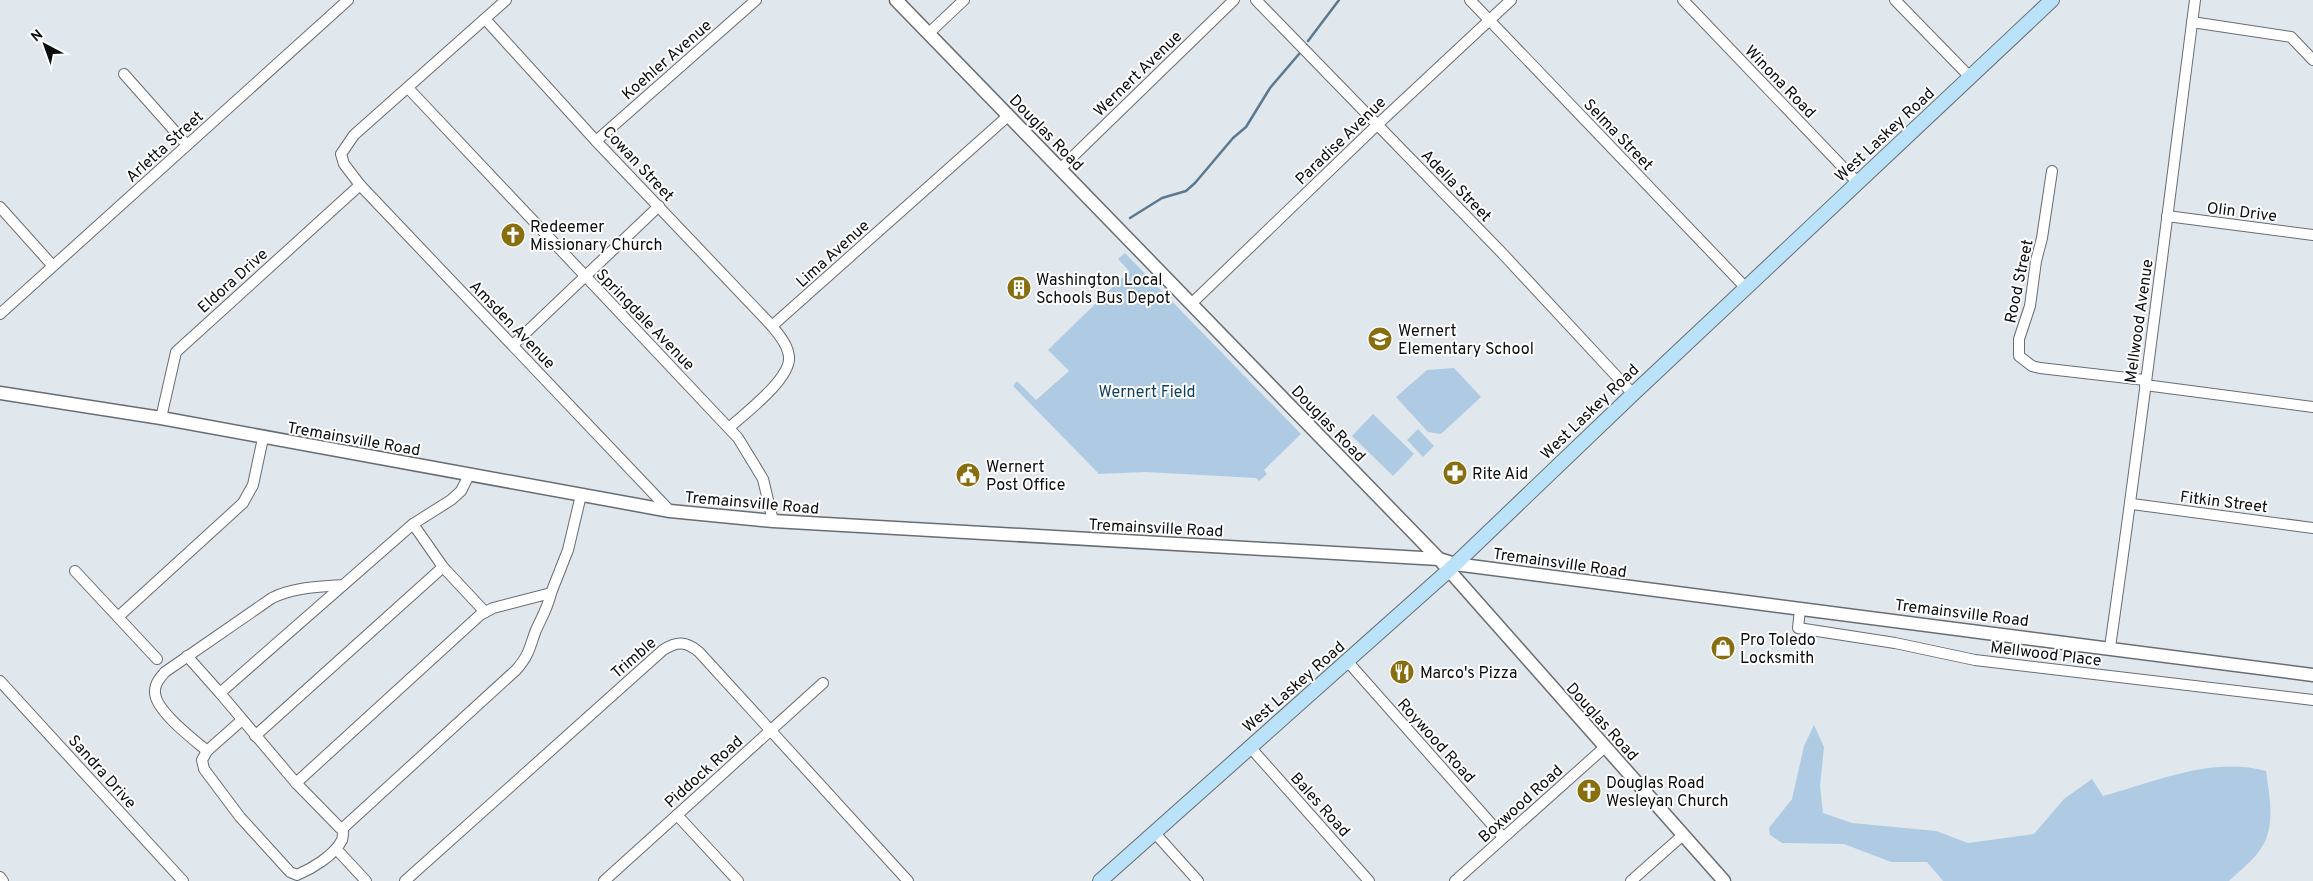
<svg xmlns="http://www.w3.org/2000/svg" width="2313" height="881" viewBox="0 0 2313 881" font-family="Overpass,sans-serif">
  <rect width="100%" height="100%" fill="#e1e8ed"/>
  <!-- green -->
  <g fill="#aecbe3">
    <path d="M 1125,253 L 1301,434 L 1264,470 L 1267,474 L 1259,481 L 1256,478 L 1145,472 L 1099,474 L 1013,386 L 1017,381 L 1036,400 L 1069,371 L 1048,350 L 1129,271 L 1118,259 Z"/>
    <path d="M 1454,368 L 1481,397 L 1441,434 L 1428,432 L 1396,397 L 1427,370 Z"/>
    <path d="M 1373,414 L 1414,454 L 1393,476 L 1352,436 Z"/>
    <path d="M 1418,429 L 1434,446 L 1423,457 L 1407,440 Z"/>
    <path d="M 1814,725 L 1824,747 L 1820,786 L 1823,813 L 1852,823 L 1936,831 L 1968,843 L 2034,834 L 2064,799 L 2092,779 L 2103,796 C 2155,782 2212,756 2266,771 C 2270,800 2277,830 2257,854 C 2249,864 2238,872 2229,881 L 1943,881 L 1927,862 L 1891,862 L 1844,844 L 1782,843 L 1770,835 L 1769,828 L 1792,799 L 1804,746 Z"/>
  </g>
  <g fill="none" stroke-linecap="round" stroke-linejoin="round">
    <!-- stream -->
    <g stroke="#5c7990" stroke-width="2.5">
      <path d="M 1308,41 L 1339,0"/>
      <path d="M 1130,218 L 1162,198 L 1186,191 L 1195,183 L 1233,138 L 1246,127 L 1270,88 L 1299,54"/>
    </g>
    <defs>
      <g id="minor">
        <path d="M 506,0 L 354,135 L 341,154 L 344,164 L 360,185 L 670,511"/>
        <path d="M 1256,0 L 1502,253 L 1633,394"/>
        <path d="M 1470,0 L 1746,288"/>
        <path d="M 1683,0 L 1858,183"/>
        <path d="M 1895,0 L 1970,77"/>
        <path d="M 485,19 L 596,141 L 772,326"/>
        <path d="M 2192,22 L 2291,37 L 2313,60"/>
        <path d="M 929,33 L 964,0"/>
        <path d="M 124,74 L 187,145"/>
        <path d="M 408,88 L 738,438 L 763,479 L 773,521"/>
        <path d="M 596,141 L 756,0"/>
        <path d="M 1060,169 L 1234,0"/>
        <path d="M 2052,171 L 2042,238 L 2036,261 L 2030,306 L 2019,339 L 2019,356 L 2032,366 L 2040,368 L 2145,380"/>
        <path d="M 0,207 L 52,265"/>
        <path d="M 2167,216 L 2313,235"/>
        <path d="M 1191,304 L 1377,125 L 1511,0"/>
        <path d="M 0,314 L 348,0"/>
        <path d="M 513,345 L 659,206"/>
        <path d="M 2145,385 L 2313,407"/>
        <path d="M 161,418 L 176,352 L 360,185"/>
        <path d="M 729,428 C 744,414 791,379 789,357 C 788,345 779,335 772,326 L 1008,116"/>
        <path d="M 469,475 L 461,491 L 451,500 L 413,524 L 220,693 L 296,783 L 480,615 L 493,608 L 551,593 L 568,550 L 581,495"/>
        <path d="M 2132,504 L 2313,528"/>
        <path d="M 413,524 L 443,567 L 485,612"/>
        <path d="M 75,571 L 157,659"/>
        <path d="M 1800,609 L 1798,628 L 1895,643 L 1975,660 L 2313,700"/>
        <path d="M 118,617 L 243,503 L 253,485 L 263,438"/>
        <path d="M 2110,647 C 2141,432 2167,216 2195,0"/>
        <path d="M 187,656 L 220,693"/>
        <path d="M 1348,662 L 1503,837"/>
        <path d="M 0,681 L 183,881"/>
        <path d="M 242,720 L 207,751 L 202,760 L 204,769 L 240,817 L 290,872 L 297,875 C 311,869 334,856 342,840 C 343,837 343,832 343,828"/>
        <path d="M 255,736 L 443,567"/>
        <path d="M 1250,747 L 1369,881"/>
        <path d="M 207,751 C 193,739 156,711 155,693 C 154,684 160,678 165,672 L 272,598 C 294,587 319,587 343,585"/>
        <path d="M 296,783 L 340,828 L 343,828 L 516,670 C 530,654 529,648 536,630 C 542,617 548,607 551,593"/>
        <path d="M 677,815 L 738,881"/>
        <path d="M 1154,832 L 1198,881"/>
        <path d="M 340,853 L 366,881"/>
        <path d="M 0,877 L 3,881"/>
        <path d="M 405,881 L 663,650 C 677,641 686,641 699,652 L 908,881"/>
        <path d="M 604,881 L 823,683"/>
        <path d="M 1455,881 L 1605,747"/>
        <path d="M 1631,881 L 1683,835"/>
      </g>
      <g id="tertiary">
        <path d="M 896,0 L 1439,559 L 1724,881"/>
        <path d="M 0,393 L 161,418 L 670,511 L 773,521 L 1439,559 L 1455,564 C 1741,603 2027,637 2313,675"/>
      </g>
      <path id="secondary" d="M 1100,881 L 1448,571 L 1633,394 L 2052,0"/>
    </defs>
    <!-- minor casing -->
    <use href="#minor" stroke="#686d72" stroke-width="12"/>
    <!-- tertiary casing -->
    <use href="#tertiary" stroke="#686d72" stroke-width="15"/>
    <!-- secondary casing -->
    <use href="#secondary" stroke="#686d72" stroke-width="16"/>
    <!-- minor -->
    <use href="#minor" stroke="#fff" stroke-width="10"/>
    <!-- tertiary -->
    <use href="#tertiary" stroke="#fff" stroke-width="12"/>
    <!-- secondary -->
    <use href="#secondary" stroke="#bae2f9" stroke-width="14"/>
  </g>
  <!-- icons -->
  <defs>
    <symbol id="church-disc" viewBox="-11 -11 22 22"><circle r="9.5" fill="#876f0f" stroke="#fff"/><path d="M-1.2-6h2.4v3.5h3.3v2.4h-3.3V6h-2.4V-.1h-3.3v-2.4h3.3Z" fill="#fff"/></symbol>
    <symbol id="building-disc" viewBox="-11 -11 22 22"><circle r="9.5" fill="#876f0f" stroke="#fff"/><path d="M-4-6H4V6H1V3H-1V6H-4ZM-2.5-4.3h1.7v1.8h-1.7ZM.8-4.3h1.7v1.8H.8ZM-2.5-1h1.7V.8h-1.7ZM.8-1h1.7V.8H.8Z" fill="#fff"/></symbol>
    <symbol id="school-disc" viewBox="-11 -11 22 22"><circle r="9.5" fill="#876f0f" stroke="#fff"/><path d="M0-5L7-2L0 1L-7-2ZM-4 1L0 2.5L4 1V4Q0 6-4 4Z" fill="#fff"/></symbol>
    <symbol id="pharmacy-disc" viewBox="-11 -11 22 22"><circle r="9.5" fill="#876f0f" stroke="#fff"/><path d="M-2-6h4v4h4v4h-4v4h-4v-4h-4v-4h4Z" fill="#fff"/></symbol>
    <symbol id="civic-disc" viewBox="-11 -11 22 22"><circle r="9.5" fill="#876f0f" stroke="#fff"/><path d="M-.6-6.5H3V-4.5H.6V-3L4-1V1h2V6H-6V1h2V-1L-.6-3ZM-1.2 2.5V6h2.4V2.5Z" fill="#fff"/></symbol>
    <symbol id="shop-disc" viewBox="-11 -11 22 22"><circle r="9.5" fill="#876f0f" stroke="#fff"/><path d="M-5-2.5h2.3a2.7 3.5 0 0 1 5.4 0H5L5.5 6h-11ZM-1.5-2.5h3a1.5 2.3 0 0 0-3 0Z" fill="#fff"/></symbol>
    <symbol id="restaurant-disc" viewBox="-11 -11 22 22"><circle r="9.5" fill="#876f0f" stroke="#fff"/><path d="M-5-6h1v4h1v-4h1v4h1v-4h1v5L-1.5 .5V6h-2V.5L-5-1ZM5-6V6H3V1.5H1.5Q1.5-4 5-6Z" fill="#fff"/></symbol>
  </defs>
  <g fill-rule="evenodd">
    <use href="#church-disc" x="499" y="221" width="28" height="28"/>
    <use href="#building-disc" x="1005" y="274" width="28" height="28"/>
    <use href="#school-disc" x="1366" y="325" width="28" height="28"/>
    <use href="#pharmacy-disc" x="1441" y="459" width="28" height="28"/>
    <use href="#civic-disc" x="954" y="461" width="28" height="28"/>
    <use href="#shop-disc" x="1709" y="634" width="28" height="28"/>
    <use href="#restaurant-disc" x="1388" y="658" width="28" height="28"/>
    <use href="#church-disc" x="1575" y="777" width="28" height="28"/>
  </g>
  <g text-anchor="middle" stroke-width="4" stroke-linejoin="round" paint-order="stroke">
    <!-- street labels -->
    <g font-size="16" fill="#0b0d0e" stroke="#fff">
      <text transform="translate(666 59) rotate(-41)" y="6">Koehler Avenue</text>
      <text transform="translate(1137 73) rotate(-44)" y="6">Wernert Avenue</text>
      <text transform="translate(1781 81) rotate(46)" y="6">Winona Road</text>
      <text transform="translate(1047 132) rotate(46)" y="6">Douglas Road</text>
      <text transform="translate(1619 134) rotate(46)" y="6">Selma Street</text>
      <text transform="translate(1884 134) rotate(-43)" y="6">West Laskey Road</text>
      <text transform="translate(1340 140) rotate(-44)" y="6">Paradise Avenue</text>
      <text transform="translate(164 146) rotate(-42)" y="6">Arletta Street</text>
      <text transform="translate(639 163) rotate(47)" y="6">Cowan Street</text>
      <text transform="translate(1457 185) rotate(46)" y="6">Adella Street</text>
      <text transform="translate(2242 211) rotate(7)" y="6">Olin Drive</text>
      <text transform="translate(832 253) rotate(-42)" y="6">Lima Avenue</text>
      <text transform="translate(232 280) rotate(-42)" y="6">Eldora Drive</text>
      <text transform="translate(2018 281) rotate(-78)" y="6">Rood Street</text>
      <text transform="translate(646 319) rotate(46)" y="6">Springdale Avenue</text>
      <text transform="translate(2138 321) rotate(-82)" y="6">Mellwood Avenue</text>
      <text transform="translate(513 324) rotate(46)" y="6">Amsden Avenue</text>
      <text transform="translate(1589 411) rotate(-44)" y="6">West Laskey Road</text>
      <text transform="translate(1329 423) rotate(46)" y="6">Douglas Road</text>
      <text transform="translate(354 438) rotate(10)" y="6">Tremainsville Road</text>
      <text transform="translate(2224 501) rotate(7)" y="6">Fitkin Street</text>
      <text transform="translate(752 502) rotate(5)" y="6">Tremainsville Road</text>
      <text transform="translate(1156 527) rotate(3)" y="6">Tremainsville Road</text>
      <text transform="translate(1560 562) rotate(8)" y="6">Tremainsville Road</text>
      <text transform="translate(1962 612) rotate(7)" y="6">Tremainsville Road</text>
      <text transform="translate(2046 653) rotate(7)" y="6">Mellwood Place</text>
      <text transform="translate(633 657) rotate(-41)" y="6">Trimble</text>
      <text transform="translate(1293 686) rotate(-41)" y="6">West Laskey Road</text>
      <text transform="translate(1603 721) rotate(48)" y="6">Douglas Road</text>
      <text transform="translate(1437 740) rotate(48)" y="6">Roywood Road</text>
      <text transform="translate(103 771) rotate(48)" y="6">Sandra Drive</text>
      <text transform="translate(703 771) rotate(-42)" y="6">Piddock Road</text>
      <text transform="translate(1520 803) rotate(-42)" y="6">Boxwood Road</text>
      <text transform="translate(1321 804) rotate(48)" y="6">Bales Road</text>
    </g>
    <!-- poi labels -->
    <g font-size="16" fill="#0b0d0e" stroke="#fff" text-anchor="start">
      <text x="530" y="232">Redeemer<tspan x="530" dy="18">Missionary Church</tspan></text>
      <text x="1036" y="285">Washington Local<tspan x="1036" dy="18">Schools Bus Depot</tspan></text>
      <text x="1398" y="336">Wernert<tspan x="1398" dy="18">Elementary School</tspan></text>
      <text x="986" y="472">Wernert<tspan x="986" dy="18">Post Office</tspan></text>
      <text x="1472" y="479">Rite Aid</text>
      <text x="1740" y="645">Pro Toledo<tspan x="1740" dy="18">Locksmith</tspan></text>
      <text x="1420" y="678">Marco's Pizza</text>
      <text x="1606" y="788">Douglas Road<tspan x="1606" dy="18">Wesleyan Church</tspan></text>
    </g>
    <!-- park labels -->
    <g font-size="16" fill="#0a3d5e" stroke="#fff">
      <text x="1147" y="397">Wernert Field</text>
    </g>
  </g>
  <!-- north arrow -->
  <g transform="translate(45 45) rotate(319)" stroke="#ffffff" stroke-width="4" paint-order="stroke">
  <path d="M0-4L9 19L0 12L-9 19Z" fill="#0b0d0e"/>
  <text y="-8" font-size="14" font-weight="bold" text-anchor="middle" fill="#0b0d0e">N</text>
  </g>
</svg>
